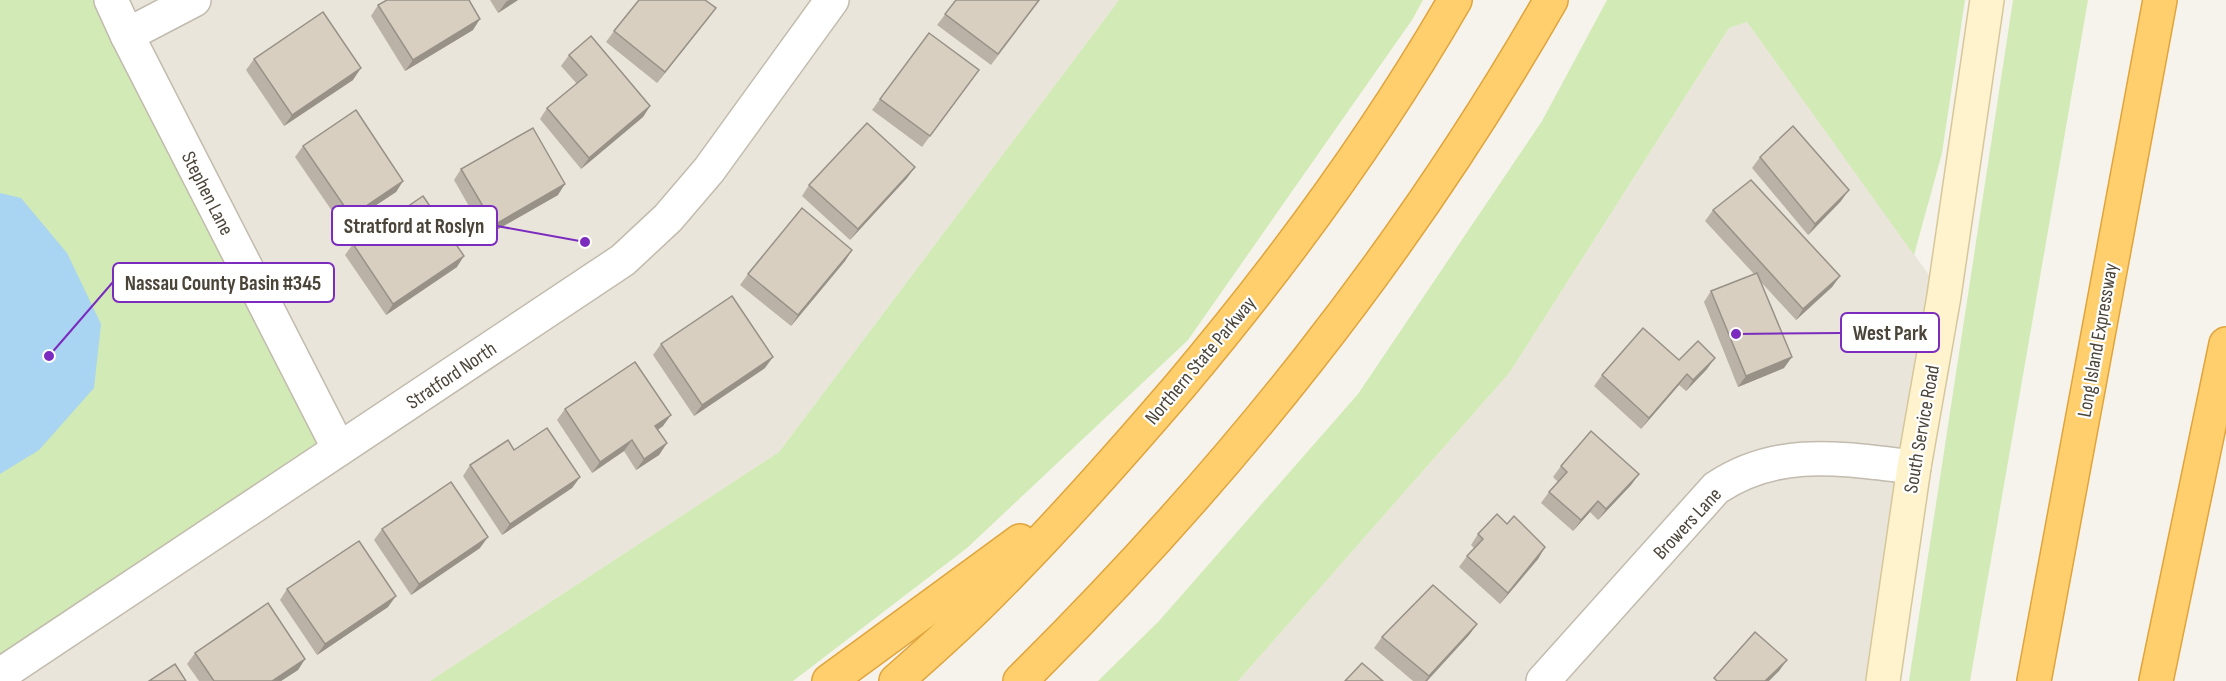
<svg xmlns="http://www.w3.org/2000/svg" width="2226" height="681" viewBox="0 0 2226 681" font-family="'Sofia Sans Condensed',sans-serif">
  <rect width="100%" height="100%" fill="#f6f3ec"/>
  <!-- residential -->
  <g fill="#eae5da">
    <path d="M 111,0 L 1119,0 L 779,452 L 430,681 L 0,681 Z"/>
    <path d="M 1747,22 L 1944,296 L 1883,681 L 1238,681 L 1510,372 L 1729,28 Z"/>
  </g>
  <!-- green -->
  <g fill="#d2eab5">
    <path d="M 0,0 L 111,0 L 339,449 L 0,675 Z"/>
    <path d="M 1119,0 L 1423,0 L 1412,20 L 1188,340 L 967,548 L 793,681 L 430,681 L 779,452 Z"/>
    <path d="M 1607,0 L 1965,0 L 1942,153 L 1914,255 L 1747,22 L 1729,28 L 1510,372 L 1238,681 L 1098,681 L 1159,621 L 1358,394 L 1542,121 Z"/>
    <path d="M 2013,0 L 2088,0 L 1970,681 L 1909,681 Z"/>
  </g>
  <!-- water -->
  <path fill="#a9d4f2" d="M 0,193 L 21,198 L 67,253 L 101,324 L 94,388 L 39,450 L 0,474 Z"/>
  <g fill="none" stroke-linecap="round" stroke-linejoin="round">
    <defs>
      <g id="minor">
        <path d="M 111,0 L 127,35 L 339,449"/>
        <path d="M 127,35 L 194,0"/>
        <path d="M 0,675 L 623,260 L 668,218 L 709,170 L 832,0"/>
        <path d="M 1543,681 L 1716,488 C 1779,446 1843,459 1914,467"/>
      </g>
      <path id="secondary" d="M 1883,681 L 1914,467 L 1944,296 L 1987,0"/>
      <g id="motorway">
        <path d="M 829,681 L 1020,541"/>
        <path d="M 896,681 C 929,652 962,623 993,591 C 1058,526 1119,457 1179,387 C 1281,266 1376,137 1455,0"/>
        <path d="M 1020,681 C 1228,475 1405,255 1551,0"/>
        <path d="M 2034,681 L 2160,0"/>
        <path d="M 2156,681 L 2226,344"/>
      </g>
    </defs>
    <!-- minor casing -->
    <use href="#minor" stroke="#c2bbae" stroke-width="36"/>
    <!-- secondary casing -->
    <use href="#secondary" stroke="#d6c79b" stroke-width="36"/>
    <!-- motorway casing -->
    <use href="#motorway" stroke="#e0a43c" stroke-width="36"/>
    <!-- minor -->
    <use href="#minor" stroke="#fff" stroke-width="33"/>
    <!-- secondary -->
    <use href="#secondary" stroke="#fff3cd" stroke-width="33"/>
    <!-- motorway -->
    <use href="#motorway" stroke="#ffcf6e" stroke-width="33"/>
  </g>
  <!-- wall -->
  <g fill="#bab2a6">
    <path d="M 490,0 L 518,0 L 498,13 Z"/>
    <path d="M 956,0 L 1040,0 L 991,65 L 937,25 Z"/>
    <path d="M 378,5 L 473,30 L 405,71 L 371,16 Z"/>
    <path d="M 716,8 L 657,83 L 606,42 L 614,31 Z"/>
    <path d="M 569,55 L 650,106 L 643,117 L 581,169 L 540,119 L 547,108 L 577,84 L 561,66 Z"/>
    <path d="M 254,59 L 353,80 L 284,126 L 246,70 Z"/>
    <path d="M 979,70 L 922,147 L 872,110 L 880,99 Z"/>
    <path d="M 303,146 L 403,181 L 396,192 L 343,227 L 295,157 Z"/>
    <path d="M 1760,157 L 1841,201 L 1808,235 L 1752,168 Z"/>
    <path d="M 915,167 L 907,178 L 850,240 L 802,196 L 809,185 Z"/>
    <path d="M 461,169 L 558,195 L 486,236 L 454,180 Z"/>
    <path d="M 1713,210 L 1840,276 L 1832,287 L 1796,320 L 1760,281 L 1784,368 L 1738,387 L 1704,302 L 1711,291 L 1754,274 L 1705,221 Z"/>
    <path d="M 353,244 L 457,267 L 386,315 L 345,255 Z"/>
    <path d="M 852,250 L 845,261 L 791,326 L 740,285 L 748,274 Z"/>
    <path d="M 661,344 L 765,368 L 694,416 L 653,355 Z"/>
    <path d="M 1679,360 L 1707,369 L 1686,391 L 1679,385 L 1641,429 L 1594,386 L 1602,375 Z"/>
    <path d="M 565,409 L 663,426 L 658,430 L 667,443 L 659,455 L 636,470 L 624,451 L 592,473 L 557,420 Z"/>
    <path d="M 514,450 L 580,477 L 572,488 L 502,535 L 463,476 L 470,465 Z"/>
    <path d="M 1561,466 L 1639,474 L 1631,485 L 1598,520 L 1590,512 L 1573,531 L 1541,503 L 1549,492 L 1558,482 L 1553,477 Z"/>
    <path d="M 382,529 L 480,548 L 411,595 L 374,540 Z"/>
    <path d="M 1478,534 L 1545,547 L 1538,559 L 1500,604 L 1459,567 L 1467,556 L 1474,548 L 1471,545 Z"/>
    <path d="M 287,589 L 388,607 L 317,655 L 280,600 Z"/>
    <path d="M 1477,624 L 1469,635 L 1427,681 L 1413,681 L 1374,648 L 1382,637 Z"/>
    <path d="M 195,653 L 305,659 L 298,670 L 281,681 L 199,681 L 187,664 Z"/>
  </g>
  <!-- shaded-wall -->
  <g fill="#979187">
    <path d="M 509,0 L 518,0 L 498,13 L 506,2 Z"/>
    <path d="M 716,8 L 708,19 L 657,83 L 665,72 Z"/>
    <path d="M 480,19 L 473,30 L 405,71 L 413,60 Z"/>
    <path d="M 361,68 L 353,80 L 284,126 L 292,115 Z"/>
    <path d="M 650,106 L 643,117 L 581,169 L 589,158 Z"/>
    <path d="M 915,167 L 907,178 L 850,240 L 858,229 Z"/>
    <path d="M 403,181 L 396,192 L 343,227 L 351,216 Z"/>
    <path d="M 565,184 L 558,195 L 486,236 L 494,225 Z"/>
    <path d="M 1849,190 L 1841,201 L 1808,235 L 1815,224 Z"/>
    <path d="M 852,250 L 845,261 L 791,326 L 798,315 Z"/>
    <path d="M 464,256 L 457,267 L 386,315 L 393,304 Z"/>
    <path d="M 1840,276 L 1832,287 L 1796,320 L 1803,309 Z"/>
    <path d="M 773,357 L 765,368 L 694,416 L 702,405 Z"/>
    <path d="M 1792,357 L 1784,368 L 1738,387 L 1746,376 Z"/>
    <path d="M 1715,358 L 1707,369 L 1686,391 L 1693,380 Z"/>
    <path d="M 1687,374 L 1679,385 L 1641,429 L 1649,418 Z"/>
    <path d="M 671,415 L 663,426 L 647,437 L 655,426 Z"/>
    <path d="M 632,440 L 624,451 L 592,473 L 600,462 Z"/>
    <path d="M 667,443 L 659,455 L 636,470 L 644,459 Z"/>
    <path d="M 1639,474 L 1631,485 L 1598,520 L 1606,509 Z"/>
    <path d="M 580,477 L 572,488 L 502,535 L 510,524 Z"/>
    <path d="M 1598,501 L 1590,512 L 1573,531 L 1581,520 Z"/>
    <path d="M 488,537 L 480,548 L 411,595 L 419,584 Z"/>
    <path d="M 1545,547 L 1538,559 L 1500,604 L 1508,593 Z"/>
    <path d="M 396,596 L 388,607 L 317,655 L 325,644 Z"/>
    <path d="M 1477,624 L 1469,635 L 1427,681 L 1425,681 Z"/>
    <path d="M 305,659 L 298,670 L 281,681 L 272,681 Z"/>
    <path d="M 1787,660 L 1779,671 L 1769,681 L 1765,681 Z"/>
  </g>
  <!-- building -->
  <g fill="#d8cfc1" stroke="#979187" stroke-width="1.5">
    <path d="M 387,0 L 469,0 L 480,19 L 413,60 L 378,5 Z"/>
    <path d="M 639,0 L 705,0 L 716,8 L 665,72 L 614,31 Z"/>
    <path d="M 956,0 L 1039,0 L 998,54 L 945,14 Z"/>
    <path d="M 323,12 L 361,68 L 292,115 L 254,59 Z"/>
    <path d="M 929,33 L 979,70 L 930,136 L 880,99 Z"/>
    <path d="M 591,36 L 650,106 L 589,158 L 547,108 L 587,75 L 569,55 Z"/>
    <path d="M 356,110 L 403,181 L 351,216 L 303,146 Z"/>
    <path d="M 867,123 L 915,167 L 858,229 L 809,185 Z"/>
    <path d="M 1793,126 L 1849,190 L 1815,224 L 1760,157 Z"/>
    <path d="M 533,128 L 565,184 L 494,225 L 461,169 Z"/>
    <path d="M 1751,180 L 1840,276 L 1803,309 L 1713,210 Z"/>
    <path d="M 423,196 L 464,256 L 393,304 L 353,244 Z"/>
    <path d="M 802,208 L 852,250 L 798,315 L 748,274 Z"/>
    <path d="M 1757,273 L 1792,357 L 1746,376 L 1711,291 Z"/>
    <path d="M 732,296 L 773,357 L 702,405 L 661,344 Z"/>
    <path d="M 1643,328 L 1679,360 L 1698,341 L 1715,358 L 1693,380 L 1687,374 L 1649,418 L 1602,375 Z"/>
    <path d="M 635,362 L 671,415 L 655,426 L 667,443 L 644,459 L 632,440 L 600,462 L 565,409 Z"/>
    <path d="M 547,428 L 580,477 L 510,524 L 470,465 L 508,440 L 514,450 Z"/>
    <path d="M 1591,431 L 1639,474 L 1606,509 L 1598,501 L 1581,520 L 1549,492 L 1567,472 L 1561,466 Z"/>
    <path d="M 451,482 L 488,537 L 419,584 L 382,529 Z"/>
    <path d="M 1497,514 L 1507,524 L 1514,516 L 1545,547 L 1508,593 L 1467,556 L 1483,539 L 1478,534 Z"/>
    <path d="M 359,541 L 396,596 L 325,644 L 287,589 Z"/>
    <path d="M 1433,585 L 1477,624 L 1429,676 L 1382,637 Z"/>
    <path d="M 268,603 L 305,659 L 272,681 L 214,681 L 195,653 Z"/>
    <path d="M 1755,632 L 1787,660 L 1765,681 L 1717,681 L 1714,678 Z"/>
    <path d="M 1362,663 L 1383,681 L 1345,681 Z"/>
    <path d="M 175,664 L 186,681 L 149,681 Z"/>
  </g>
  <g text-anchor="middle" stroke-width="4.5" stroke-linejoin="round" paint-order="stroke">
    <!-- street labels -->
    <g font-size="20" fill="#4b4439" stroke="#fff">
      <text transform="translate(208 193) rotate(63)" y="7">Stephen Lane</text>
      <text transform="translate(2097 340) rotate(-80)" y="7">Long Island Expressway</text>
      <text transform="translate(1200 360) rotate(-50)" y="7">Northern State Parkway</text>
      <text transform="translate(451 375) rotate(-34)" y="7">Stratford North</text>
      <text transform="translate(1921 429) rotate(-80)" y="7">South Service Road</text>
      <text transform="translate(1687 523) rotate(-47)" y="7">Browers Lane</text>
    </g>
  </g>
  <!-- callouts -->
  <path fill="none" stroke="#7b2cbf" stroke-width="2" d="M585 242L497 226M49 356L113 282M1736 334L1841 333"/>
  <g fill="#7b2cbf" stroke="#fff" stroke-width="2">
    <circle cx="585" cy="242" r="6"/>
    <circle cx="49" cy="356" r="6"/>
    <circle cx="1736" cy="334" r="6"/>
  </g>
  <g fill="#fff" stroke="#7b2cbf" stroke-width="2">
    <rect x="332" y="206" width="165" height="39" rx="6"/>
    <rect x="113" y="263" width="221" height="39" rx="6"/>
    <rect x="1841" y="313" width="98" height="39" rx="6"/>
  </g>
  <g font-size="21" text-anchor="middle" font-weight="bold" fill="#4b4439">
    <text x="414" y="233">Stratford at Roslyn</text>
    <text x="223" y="290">Nassau County Basin #345</text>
    <text x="1890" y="340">West Park</text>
  </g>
</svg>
